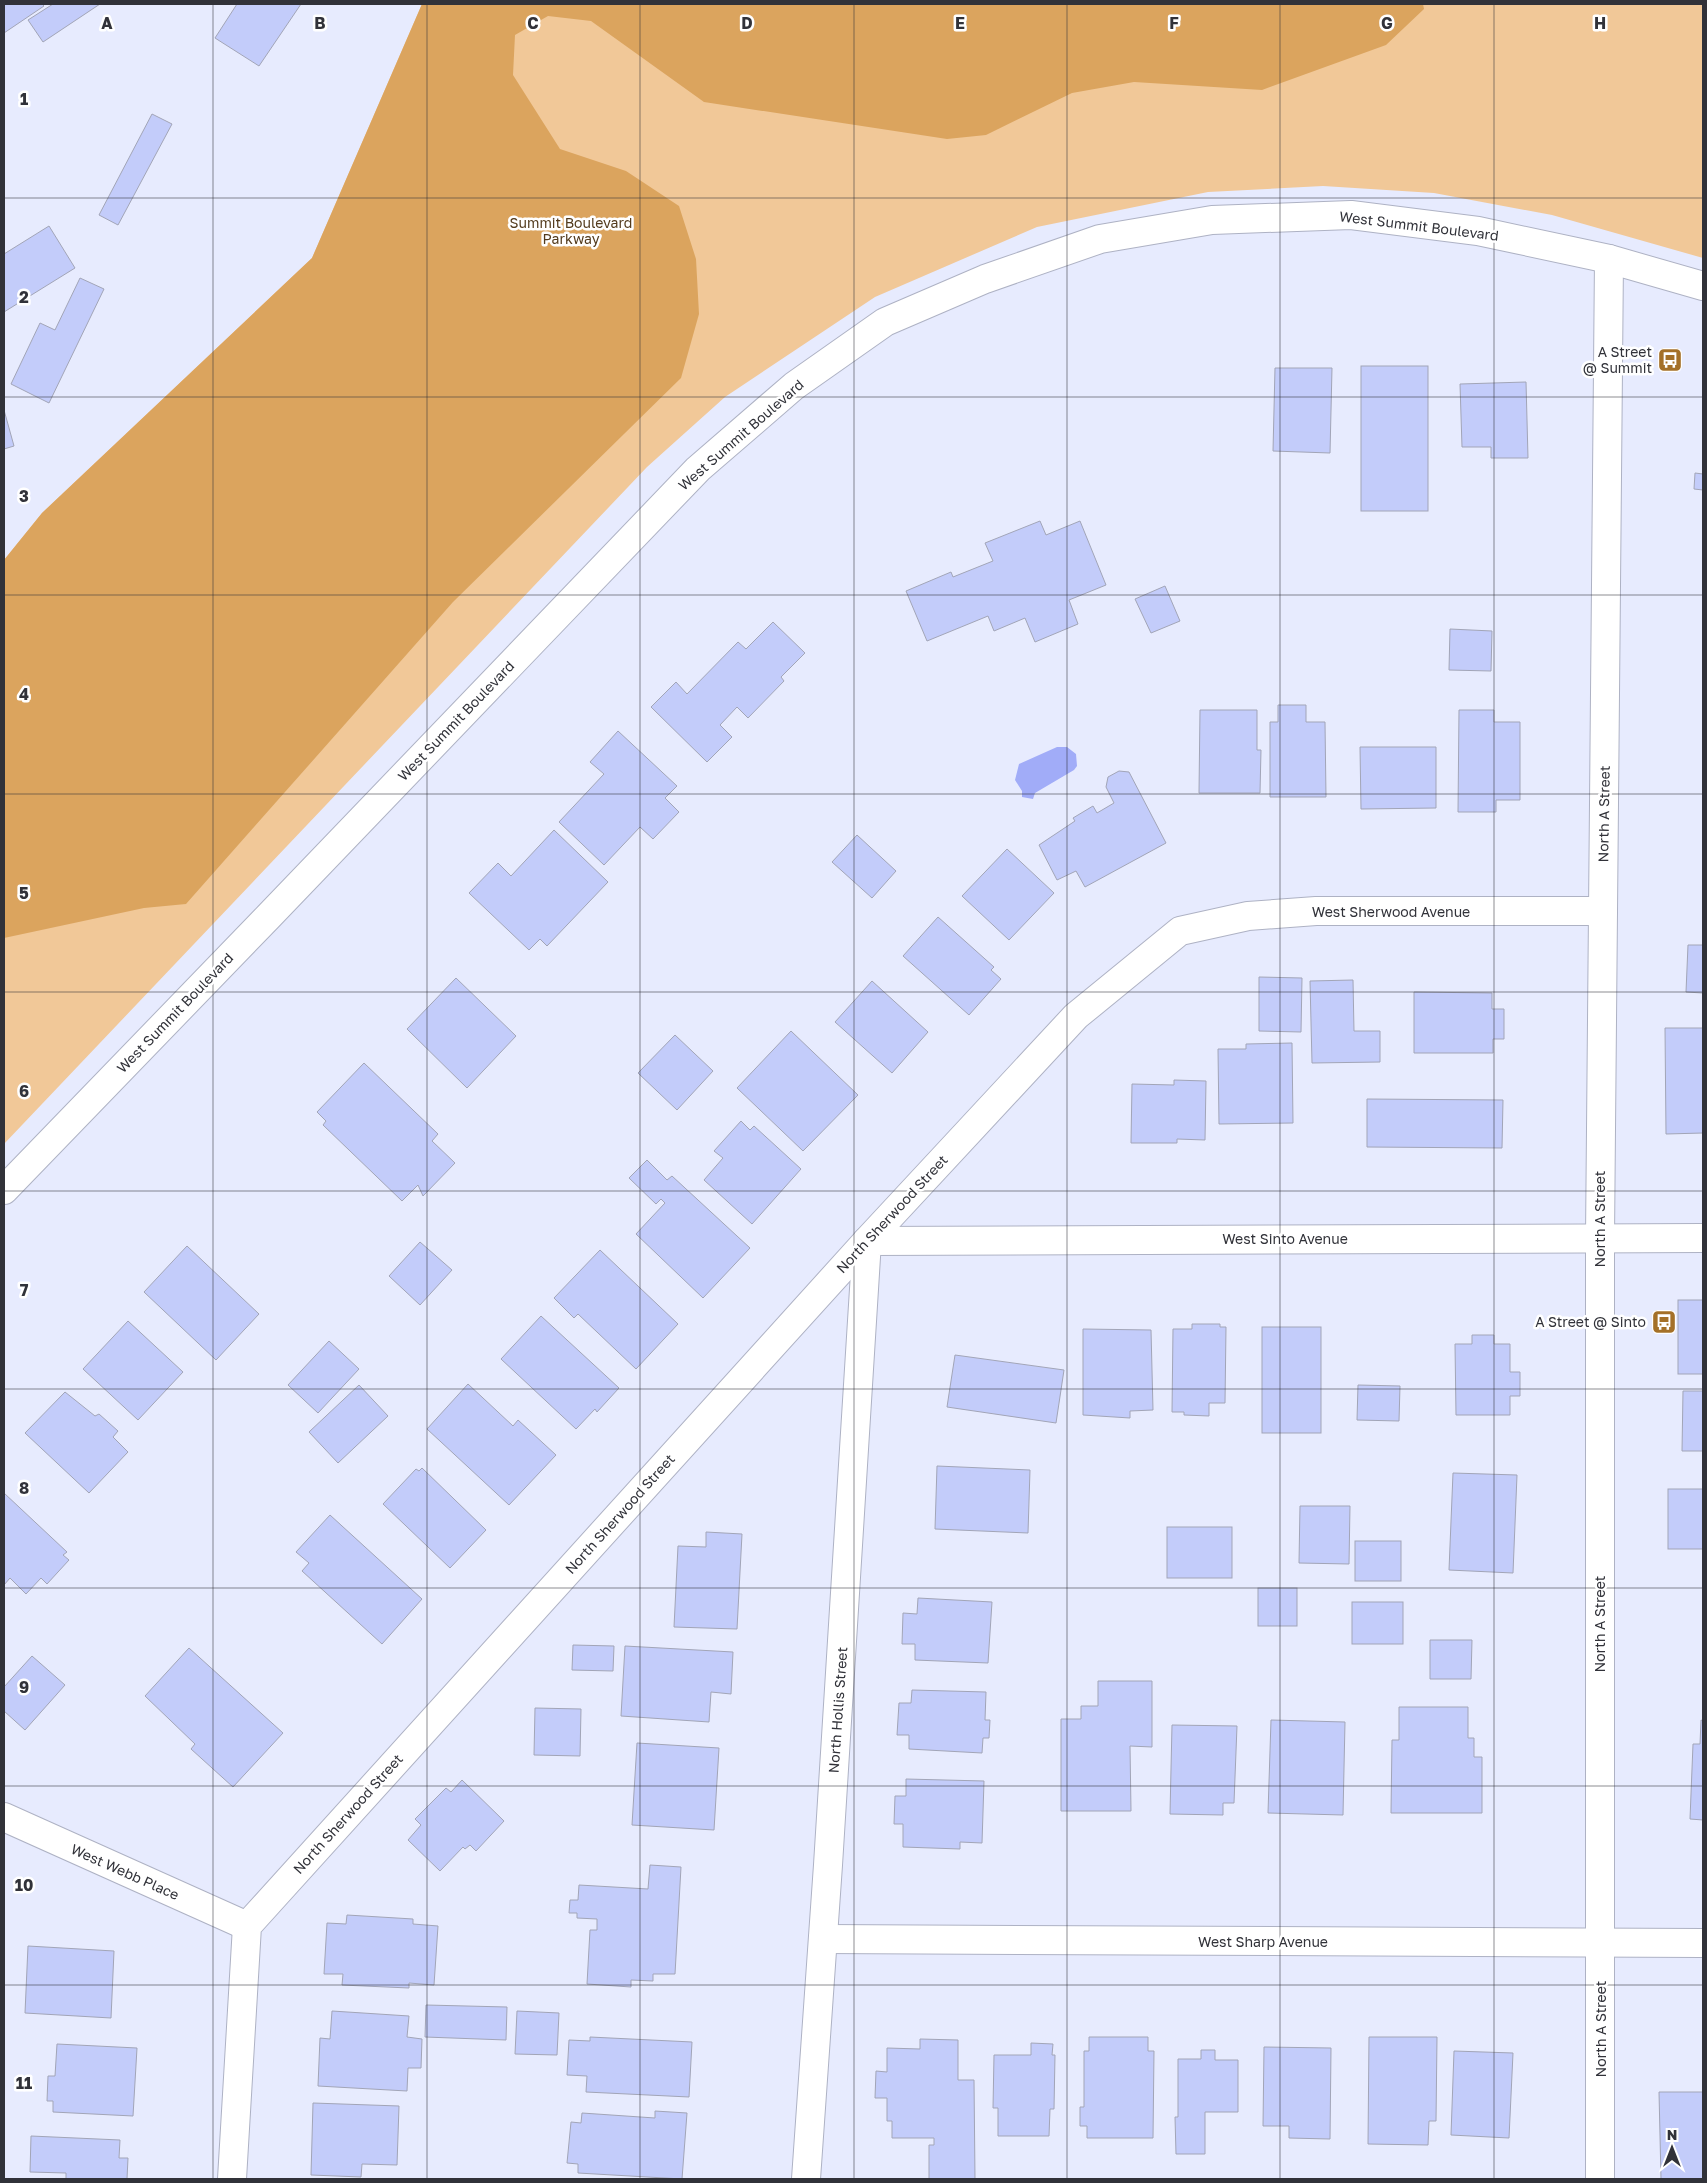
<svg xmlns="http://www.w3.org/2000/svg" width="1707" height="2183" viewBox="0 0 1707 2183" font-family="'Golos Text',sans-serif">
  <rect width="100%" height="100%" fill="#e7ebfe"/>
  <!-- green -->
  <path fill="#f1c898" d="M 422,4 L 1703,4 L 1703,258 L 1552,215 L 1434,193 L 1323,186 L 1208,192 L 1037,227 L 875,297 L 725,397 L 647,467 L 4,1144 L 4,560 L 42,513 L 312,258 Z"/>
  <!-- forest -->
  <path fill="#dba45e" d="M 422,4 L 1423,4 L 1424,9 L 1386,45 L 1262,90 L 1134,82 L 1072,93 L 986,135 L 947,139 L 704,102 L 591,21 L 548,16 L 515,35 L 513,75 L 560,149 L 626,171 L 679,206 L 696,259 L 699,314 L 681,378 L 453,602 L 186,904 L 144,908 L 4,938 L 4,560 L 42,513 L 312,258 Z"/>
  <!-- water -->
  <path fill="#a1acf8" d="M 1057,747 L 1067,747 L 1076,754 L 1077,766 L 1074,770 L 1035,793 L 1033,799 L 1022,797 L 1022,791 L 1015,780 L 1019,764 Z"/>
  <!-- building -->
  <g fill="#c3ccfa" stroke="#a2a5b7">
    <path d="M 4,4 L 42,4 L 44,6 L 4,33 Z"/>
    <path d="M 53,4 L 100,4 L 43,42 L 28,20 Z"/>
    <path d="M 237,4 L 301,4 L 259,66 L 215,38 Z"/>
    <path d="M 152,114 L 172,124 L 118,225 L 99,215 Z"/>
    <path d="M 49,226 L 75,268 L 4,312 L 4,254 Z"/>
    <path d="M 80,278 L 104,289 L 49,403 L 11,384 L 40,323 L 55,330 Z"/>
    <rect x="1361" y="366" width="67" height="145"/>
    <path d="M 1275,368 L 1332,368 L 1330,453 L 1273,451 Z"/>
    <path d="M 1526,382 L 1528,458 L 1491,458 L 1491,447 L 1462,447 L 1460,384 Z"/>
    <path d="M 4,410 L 14,446 L 4,449 Z"/>
    <path d="M 1695,473 L 1703,474 L 1703,490 L 1694,489 Z"/>
    <path d="M 1040,521 L 1046,535 L 1080,521 L 1106,585 L 1069,600 L 1078,624 L 1035,642 L 1025,618 L 994,631 L 988,616 L 927,641 L 906,591 L 951,572 L 953,577 L 993,561 L 985,543 Z"/>
    <path d="M 1165,586 L 1180,621 L 1151,633 L 1135,599 Z"/>
    <path d="M 773,622 L 805,653 L 781,677 L 784,681 L 748,718 L 737,707 L 720,725 L 732,737 L 707,762 L 651,707 L 676,682 L 687,694 L 738,642 L 746,649 Z"/>
    <path d="M 1450,629 L 1492,631 L 1491,671 L 1449,670 Z"/>
    <path d="M 1278,705 L 1306,705 L 1306,722 L 1325,722 L 1326,797 L 1270,797 L 1270,722 L 1278,722 Z"/>
    <path d="M 1200,710 L 1257,710 L 1257,750 L 1261,750 L 1260,793 L 1199,793 Z"/>
    <path d="M 1459,710 L 1494,710 L 1494,722 L 1520,722 L 1520,800 L 1496,800 L 1496,812 L 1458,812 Z"/>
    <path d="M 618,731 L 677,786 L 665,798 L 679,812 L 653,839 L 640,827 L 604,865 L 559,822 L 604,774 L 590,762 Z"/>
    <path d="M 1360,747 L 1436,747 L 1436,808 L 1361,809 Z"/>
    <path d="M 1119,771 L 1129,772 L 1166,843 L 1085,887 L 1076,871 L 1057,880 L 1039,845 L 1075,821 L 1073,818 L 1093,806 L 1097,813 L 1114,803 L 1106,787 L 1108,777 Z"/>
    <path d="M 554,830 L 608,882 L 547,946 L 540,939 L 529,950 L 469,893 L 498,863 L 511,876 Z"/>
    <path d="M 857,835 L 896,871 L 872,898 L 832,862 Z"/>
    <path d="M 1007,849 L 1054,893 L 1009,940 L 962,896 Z"/>
    <path d="M 938,917 L 994,967 L 991,970 L 1001,979 L 969,1015 L 903,956 Z"/>
    <path d="M 1688,945 L 1703,945 L 1703,993 L 1686,992 Z"/>
    <path d="M 1259,977 L 1302,978 L 1301,1032 L 1259,1031 Z"/>
    <path d="M 456,978 L 516,1036 L 467,1088 L 407,1029 Z"/>
    <path d="M 1353,980 L 1354,1031 L 1380,1031 L 1380,1062 L 1312,1063 L 1310,981 Z"/>
    <path d="M 872,981 L 928,1032 L 892,1073 L 835,1022 Z"/>
    <path d="M 1414,992 L 1492,993 L 1492,1009 L 1504,1009 L 1504,1039 L 1493,1039 L 1493,1053 L 1414,1053 Z"/>
    <path d="M 1665,1028 L 1703,1028 L 1703,1133 L 1666,1134 Z"/>
    <path d="M 791,1031 L 858,1095 L 803,1151 L 737,1088 Z"/>
    <path d="M 675,1035 L 713,1071 L 677,1110 L 638,1073 Z"/>
    <path d="M 1292,1043 L 1293,1123 L 1219,1124 L 1218,1049 L 1246,1049 L 1246,1044 Z"/>
    <path d="M 364,1063 L 438,1134 L 432,1141 L 455,1163 L 423,1196 L 418,1185 L 402,1201 L 323,1125 L 326,1121 L 317,1112 Z"/>
    <path d="M 1174,1080 L 1206,1081 L 1205,1140 L 1177,1139 L 1177,1143 L 1131,1143 L 1132,1084 L 1174,1085 Z"/>
    <path d="M 1367,1099 L 1503,1100 L 1502,1148 L 1367,1147 Z"/>
    <path d="M 741,1121 L 750,1130 L 754,1126 L 801,1169 L 752,1224 L 704,1180 L 723,1158 L 714,1151 Z"/>
    <path d="M 647,1160 L 667,1180 L 672,1176 L 750,1248 L 703,1298 L 636,1234 L 665,1203 L 661,1199 L 656,1204 L 629,1178 Z"/>
    <path d="M 420,1242 L 452,1270 L 420,1305 L 389,1276 Z"/>
    <path d="M 187,1246 L 259,1314 L 216,1360 L 144,1292 Z"/>
    <path d="M 600,1250 L 678,1324 L 636,1369 L 578,1314 L 574,1318 L 554,1298 Z"/>
    <rect x="1678" y="1300" width="25" height="74"/>
    <path d="M 541,1316 L 619,1388 L 597,1412 L 595,1409 L 576,1429 L 501,1359 Z"/>
    <path d="M 128,1321 L 183,1372 L 138,1420 L 83,1369 Z"/>
    <path d="M 1192,1324 L 1220,1324 L 1220,1327 L 1226,1327 L 1225,1403 L 1209,1403 L 1209,1416 L 1184,1415 L 1184,1412 L 1172,1412 L 1173,1329 L 1192,1329 Z"/>
    <rect x="1262" y="1327" width="59" height="106"/>
    <path d="M 1083,1329 L 1151,1330 L 1153,1410 L 1130,1411 L 1130,1418 L 1083,1415 Z"/>
    <path d="M 1472,1335 L 1494,1335 L 1494,1344 L 1510,1344 L 1510,1372 L 1520,1372 L 1520,1396 L 1510,1396 L 1510,1415 L 1456,1415 L 1455,1344 L 1472,1344 Z"/>
    <path d="M 329,1341 L 359,1369 L 318,1413 L 288,1385 Z"/>
    <path d="M 955,1355 L 1064,1370 L 1056,1423 L 947,1407 Z"/>
    <path d="M 468,1384 L 513,1426 L 518,1420 L 556,1455 L 509,1505 L 427,1429 Z"/>
    <path d="M 359,1385 L 388,1416 L 338,1463 L 309,1432 Z"/>
    <path d="M 1358,1385 L 1400,1386 L 1399,1421 L 1357,1420 Z"/>
    <path d="M 1683,1391 L 1703,1391 L 1703,1451 L 1682,1451 Z"/>
    <path d="M 65,1392 L 95,1416 L 99,1414 L 118,1431 L 113,1437 L 128,1452 L 89,1493 L 25,1433 Z"/>
    <path d="M 937,1466 L 1030,1470 L 1028,1533 L 935,1529 Z"/>
    <path d="M 422,1468 L 486,1530 L 450,1568 L 383,1504 L 416,1469 L 419,1471 Z"/>
    <path d="M 1453,1473 L 1517,1475 L 1513,1573 L 1449,1570 Z"/>
    <rect x="1668" y="1489" width="35" height="60"/>
    <path d="M 4,1493 L 67,1552 L 63,1555 L 69,1560 L 47,1584 L 41,1578 L 26,1594 L 10,1578 L 4,1585 Z"/>
    <path d="M 1300,1506 L 1350,1506 L 1349,1564 L 1299,1563 Z"/>
    <path d="M 330,1515 L 422,1599 L 382,1644 L 302,1571 L 309,1563 L 296,1552 Z"/>
    <rect x="1167" y="1527" width="65" height="51"/>
    <path d="M 706,1532 L 742,1534 L 737,1629 L 674,1627 L 678,1546 L 706,1547 Z"/>
    <rect x="1355" y="1541" width="46" height="40"/>
    <rect x="1258" y="1588" width="39" height="38"/>
    <path d="M 918,1598 L 992,1602 L 988,1663 L 915,1660 L 915,1644 L 902,1644 L 903,1613 L 917,1614 Z"/>
    <rect x="1352" y="1602" width="51" height="42"/>
    <path d="M 1430,1640 L 1472,1640 L 1471,1679 L 1430,1679 Z"/>
    <path d="M 573,1645 L 614,1646 L 613,1671 L 572,1670 Z"/>
    <path d="M 625,1646 L 733,1652 L 731,1694 L 711,1692 L 709,1722 L 621,1716 Z"/>
    <path d="M 189,1648 L 283,1733 L 233,1787 L 191,1749 L 195,1744 L 145,1696 Z"/>
    <path d="M 32,1656 L 65,1685 L 25,1730 L 4,1711 L 4,1687 Z"/>
    <path d="M 1098,1681 L 1152,1681 L 1152,1747 L 1130,1746 L 1131,1811 L 1061,1811 L 1061,1719 L 1081,1719 L 1081,1706 L 1098,1706 Z"/>
    <path d="M 912,1690 L 986,1692 L 985,1720 L 990,1720 L 989,1738 L 983,1738 L 982,1753 L 909,1749 L 909,1735 L 897,1735 L 899,1703 L 911,1703 Z"/>
    <path d="M 1399,1707 L 1468,1707 L 1468,1738 L 1474,1738 L 1474,1757 L 1482,1757 L 1482,1813 L 1391,1813 L 1392,1740 L 1399,1740 Z"/>
    <path d="M 535,1708 L 581,1709 L 580,1756 L 534,1755 Z"/>
    <path d="M 1271,1720 L 1345,1722 L 1343,1815 L 1268,1813 Z"/>
    <path d="M 1701,1720 L 1703,1721 L 1703,1820 L 1690,1819 L 1693,1744 L 1700,1744 Z"/>
    <path d="M 1172,1725 L 1237,1726 L 1234,1803 L 1223,1803 L 1223,1815 L 1170,1814 Z"/>
    <path d="M 637,1743 L 719,1748 L 714,1830 L 632,1825 Z"/>
    <path d="M 906,1779 L 984,1781 L 982,1843 L 960,1842 L 960,1849 L 903,1847 L 903,1824 L 894,1824 L 895,1796 L 906,1796 Z"/>
    <path d="M 462,1780 L 504,1821 L 476,1851 L 470,1845 L 465,1849 L 463,1847 L 440,1871 L 408,1840 L 421,1825 L 415,1819 L 446,1788 L 451,1792 Z"/>
    <path d="M 650,1865 L 681,1867 L 675,1974 L 653,1974 L 653,1981 L 631,1980 L 631,1987 L 587,1984 L 590,1930 L 597,1930 L 597,1919 L 577,1918 L 577,1913 L 569,1913 L 570,1900 L 578,1900 L 579,1885 L 648,1889 Z"/>
    <path d="M 347,1915 L 413,1919 L 413,1924 L 438,1926 L 434,1985 L 409,1983 L 409,1988 L 342,1985 L 343,1974 L 324,1974 L 327,1923 L 346,1924 Z"/>
    <path d="M 28,1946 L 114,1951 L 111,2018 L 25,2013 Z"/>
    <path d="M 426,2005 L 507,2007 L 506,2040 L 425,2037 Z"/>
    <path d="M 332,2011 L 409,2016 L 407,2037 L 422,2039 L 421,2068 L 408,2068 L 407,2091 L 318,2086 L 320,2038 L 330,2039 Z"/>
    <path d="M 517,2011 L 559,2013 L 557,2055 L 515,2054 Z"/>
    <path d="M 590,2037 L 692,2042 L 689,2097 L 586,2092 L 587,2076 L 567,2075 L 569,2040 L 590,2041 Z"/>
    <path d="M 1089,2037 L 1148,2037 L 1148,2051 L 1154,2051 L 1153,2138 L 1087,2138 L 1087,2126 L 1080,2126 L 1080,2107 L 1084,2107 L 1084,2051 L 1089,2051 Z"/>
    <path d="M 1369,2037 L 1437,2037 L 1436,2121 L 1429,2121 L 1428,2145 L 1368,2144 Z"/>
    <path d="M 920,2039 L 958,2040 L 958,2080 L 974,2080 L 975,2179 L 929,2179 L 929,2145 L 934,2145 L 934,2138 L 892,2138 L 892,2121 L 887,2121 L 887,2098 L 875,2098 L 876,2071 L 887,2072 L 887,2048 L 920,2049 Z"/>
    <path d="M 1031,2043 L 1053,2044 L 1052,2055 L 1055,2055 L 1054,2109 L 1050,2109 L 1049,2136 L 998,2136 L 998,2108 L 993,2108 L 994,2055 L 1031,2055 Z"/>
    <path d="M 57,2044 L 137,2048 L 133,2116 L 53,2112 L 53,2101 L 47,2101 L 48,2076 L 55,2076 Z"/>
    <path d="M 1264,2047 L 1331,2048 L 1330,2139 L 1289,2138 L 1289,2126 L 1263,2126 Z"/>
    <path d="M 1201,2050 L 1215,2050 L 1215,2060 L 1238,2060 L 1238,2112 L 1205,2112 L 1205,2154 L 1176,2154 L 1175,2117 L 1178,2117 L 1178,2059 L 1201,2059 Z"/>
    <path d="M 1454,2051 L 1513,2053 L 1509,2138 L 1451,2135 Z"/>
    <path d="M 1659,2092 L 1703,2092 L 1703,2179 L 1661,2179 Z"/>
    <path d="M 313,2103 L 399,2106 L 397,2165 L 362,2164 L 361,2177 L 311,2175 Z"/>
    <path d="M 655,2111 L 687,2113 L 682,2179 L 578,2173 L 578,2164 L 567,2163 L 571,2122 L 581,2123 L 582,2113 L 655,2118 Z"/>
    <path d="M 31,2136 L 120,2140 L 119,2158 L 128,2158 L 127,2179 L 66,2179 L 66,2173 L 30,2172 Z"/>
  </g>
  <g fill="none" stroke-linecap="round" stroke-linejoin="round">
    <defs>
      <g id="street">
        <path d="M 4,1817 L 247,1926"/>
        <path d="M 823,1939 L 1703,1943"/>
        <path d="M 232,2179 L 247,1926 L 867,1241 L 1076,1016 L 1180,931 L 1248,916 L 1316,911 L 1603,911"/>
        <path d="M 806,2179 L 828,1865 L 867,1241 L 1703,1238"/>
        <path d="M 1600,2179 L 1600,1238 L 1609,259"/>
      </g>
      <path id="secondary" d="M 4,1190 L 268,917 L 698,469 L 794,386 L 885,322 L 985,279 L 1100,239 L 1212,220 L 1351,215 L 1478,231 L 1609,259 L 1703,286"/>
    </defs>
    <!-- street casing -->
    <use href="#street" stroke="#aeb2c4" stroke-width="30"/>
    <!-- secondary casing -->
    <use href="#secondary" stroke="#aeb2c4" stroke-width="30"/>
    <!-- street -->
    <use href="#street" stroke="#fff" stroke-width="28"/>
    <!-- secondary -->
    <use href="#secondary" stroke="#fff" stroke-width="28"/>
  </g>
  <!-- grid -->
  <path fill="none" stroke="#313239" stroke-width="1" stroke-opacity="0.55" d="M 213,4 L 213,2179M 427,4 L 427,2179M 640,4 L 640,2179M 854,4 L 854,2179M 1067,4 L 1067,2179M 1280,4 L 1280,2179M 1494,4 L 1494,2179M 4,198 L 1703,198M 4,397 L 1703,397M 4,595 L 1703,595M 4,794 L 1703,794M 4,992 L 1703,992M 4,1191 L 1703,1191M 4,1389 L 1703,1389M 4,1588 L 1703,1588M 4,1786 L 1703,1786M 4,1985 L 1703,1985"/>
  <!-- icons -->
  <defs>
    <symbol id="bus-square" viewBox="-11 -11 22 22"><rect x="-9" y="-9" width="18" height="18" rx="4" fill="#a47028" stroke="#fff"/><path d="M-5-6H5V4H4V6H2V4H-2V6H-4V4H-5ZM-3.5-4V0h7V-4ZM-3.5 1.2v1.5H-2V1.2ZM2 1.2v1.5H3.5V1.2Z" fill="#fff"/></symbol>
  </defs>
  <g fill-rule="evenodd">
    <use href="#bus-square" x="1656" y="346" width="28" height="28"/>
    <use href="#bus-square" x="1650" y="1308" width="28" height="28"/>
  </g>
  <g text-anchor="middle" stroke-width="5" stroke-linejoin="round" paint-order="stroke">
    <!-- park labels -->
    <g font-size="14" fill="#533b1d" stroke="#fff">
      <text x="571" y="228">Summit Boulevard<tspan x="571" dy="16">Parkway</tspan></text>
    </g>
    <!-- street labels -->
    <g font-size="14" fill="#313239" stroke="#fff">
      <text transform="translate(1419 226) rotate(7)" y="5">West Summit Boulevard</text>
      <text transform="translate(741 435) rotate(-41)" y="5">West Summit Boulevard</text>
      <text transform="translate(456 721) rotate(-46)" y="5">West Summit Boulevard</text>
      <text transform="translate(1604 814) rotate(-89)" y="5">North A Street</text>
      <text x="1391" y="917">West Sherwood Avenue</text>
      <text transform="translate(175 1013) rotate(-46)" y="5">West Summit Boulevard</text>
      <text transform="translate(892 1214) rotate(-47)" y="5">North Sherwood Street</text>
      <text transform="translate(1600 1219) rotate(-90)" y="5">North A Street</text>
      <text x="1285" y="1244">West Sinto Avenue</text>
      <text transform="translate(620 1514) rotate(-48)" y="5">North Sherwood Street</text>
      <text transform="translate(1600 1624) rotate(-90)" y="5">North A Street</text>
      <text transform="translate(838 1710) rotate(-86)" y="5">North Hollis Street</text>
      <text transform="translate(348 1814) rotate(-48)" y="5">North Sherwood Street</text>
      <text transform="translate(125 1872) rotate(24)" y="5">West Webb Place</text>
      <text x="1263" y="1947">West Sharp Avenue</text>
      <text transform="translate(1601 2029) rotate(-90)" y="5">North A Street</text>
    </g>
    <!-- poi labels -->
    <g font-size="14" fill="#313239" stroke="#fff" text-anchor="end">
      <text x="1652" y="357">A Street<tspan x="1652" dy="16">@ Summit</tspan></text>
      <text x="1646" y="1327">A Street @ Sinto</text>
    </g>
  </g>
  <g font-size="16" text-anchor="middle" font-weight="bold" fill="#313239" stroke="#fff" stroke-width="5" stroke-linejoin="round" paint-order="stroke">
    <text x="107" y="29">A</text>
    <text x="320" y="29">B</text>
    <text x="533" y="29">C</text>
    <text x="747" y="29">D</text>
    <text x="960" y="29">E</text>
    <text x="1174" y="29">F</text>
    <text x="1387" y="29">G</text>
    <text x="1600" y="29">H</text>
    <text x="24" y="105">1</text>
    <text x="24" y="303">2</text>
    <text x="24" y="502">3</text>
    <text x="24" y="700">4</text>
    <text x="24" y="899">5</text>
    <text x="24" y="1097">6</text>
    <text x="24" y="1296">7</text>
    <text x="24" y="1494">8</text>
    <text x="24" y="1693">9</text>
    <text x="24" y="1891">10</text>
    <text x="24" y="2089">11</text>
  </g>
  <!-- border -->
  <rect width="1707" height="2183" fill="none" stroke="#313239" stroke-width="10"/>
  <!-- north arrow -->
  <g transform="translate(1672 2148)" stroke="#ffffff" stroke-width="4" paint-order="stroke">
  <path d="M0-4L9 19L0 12L-9 19Z" fill="#313239"/>
  <text y="-8" font-size="14" font-weight="bold" text-anchor="middle" fill="#313239">N</text>
  </g>
</svg>
